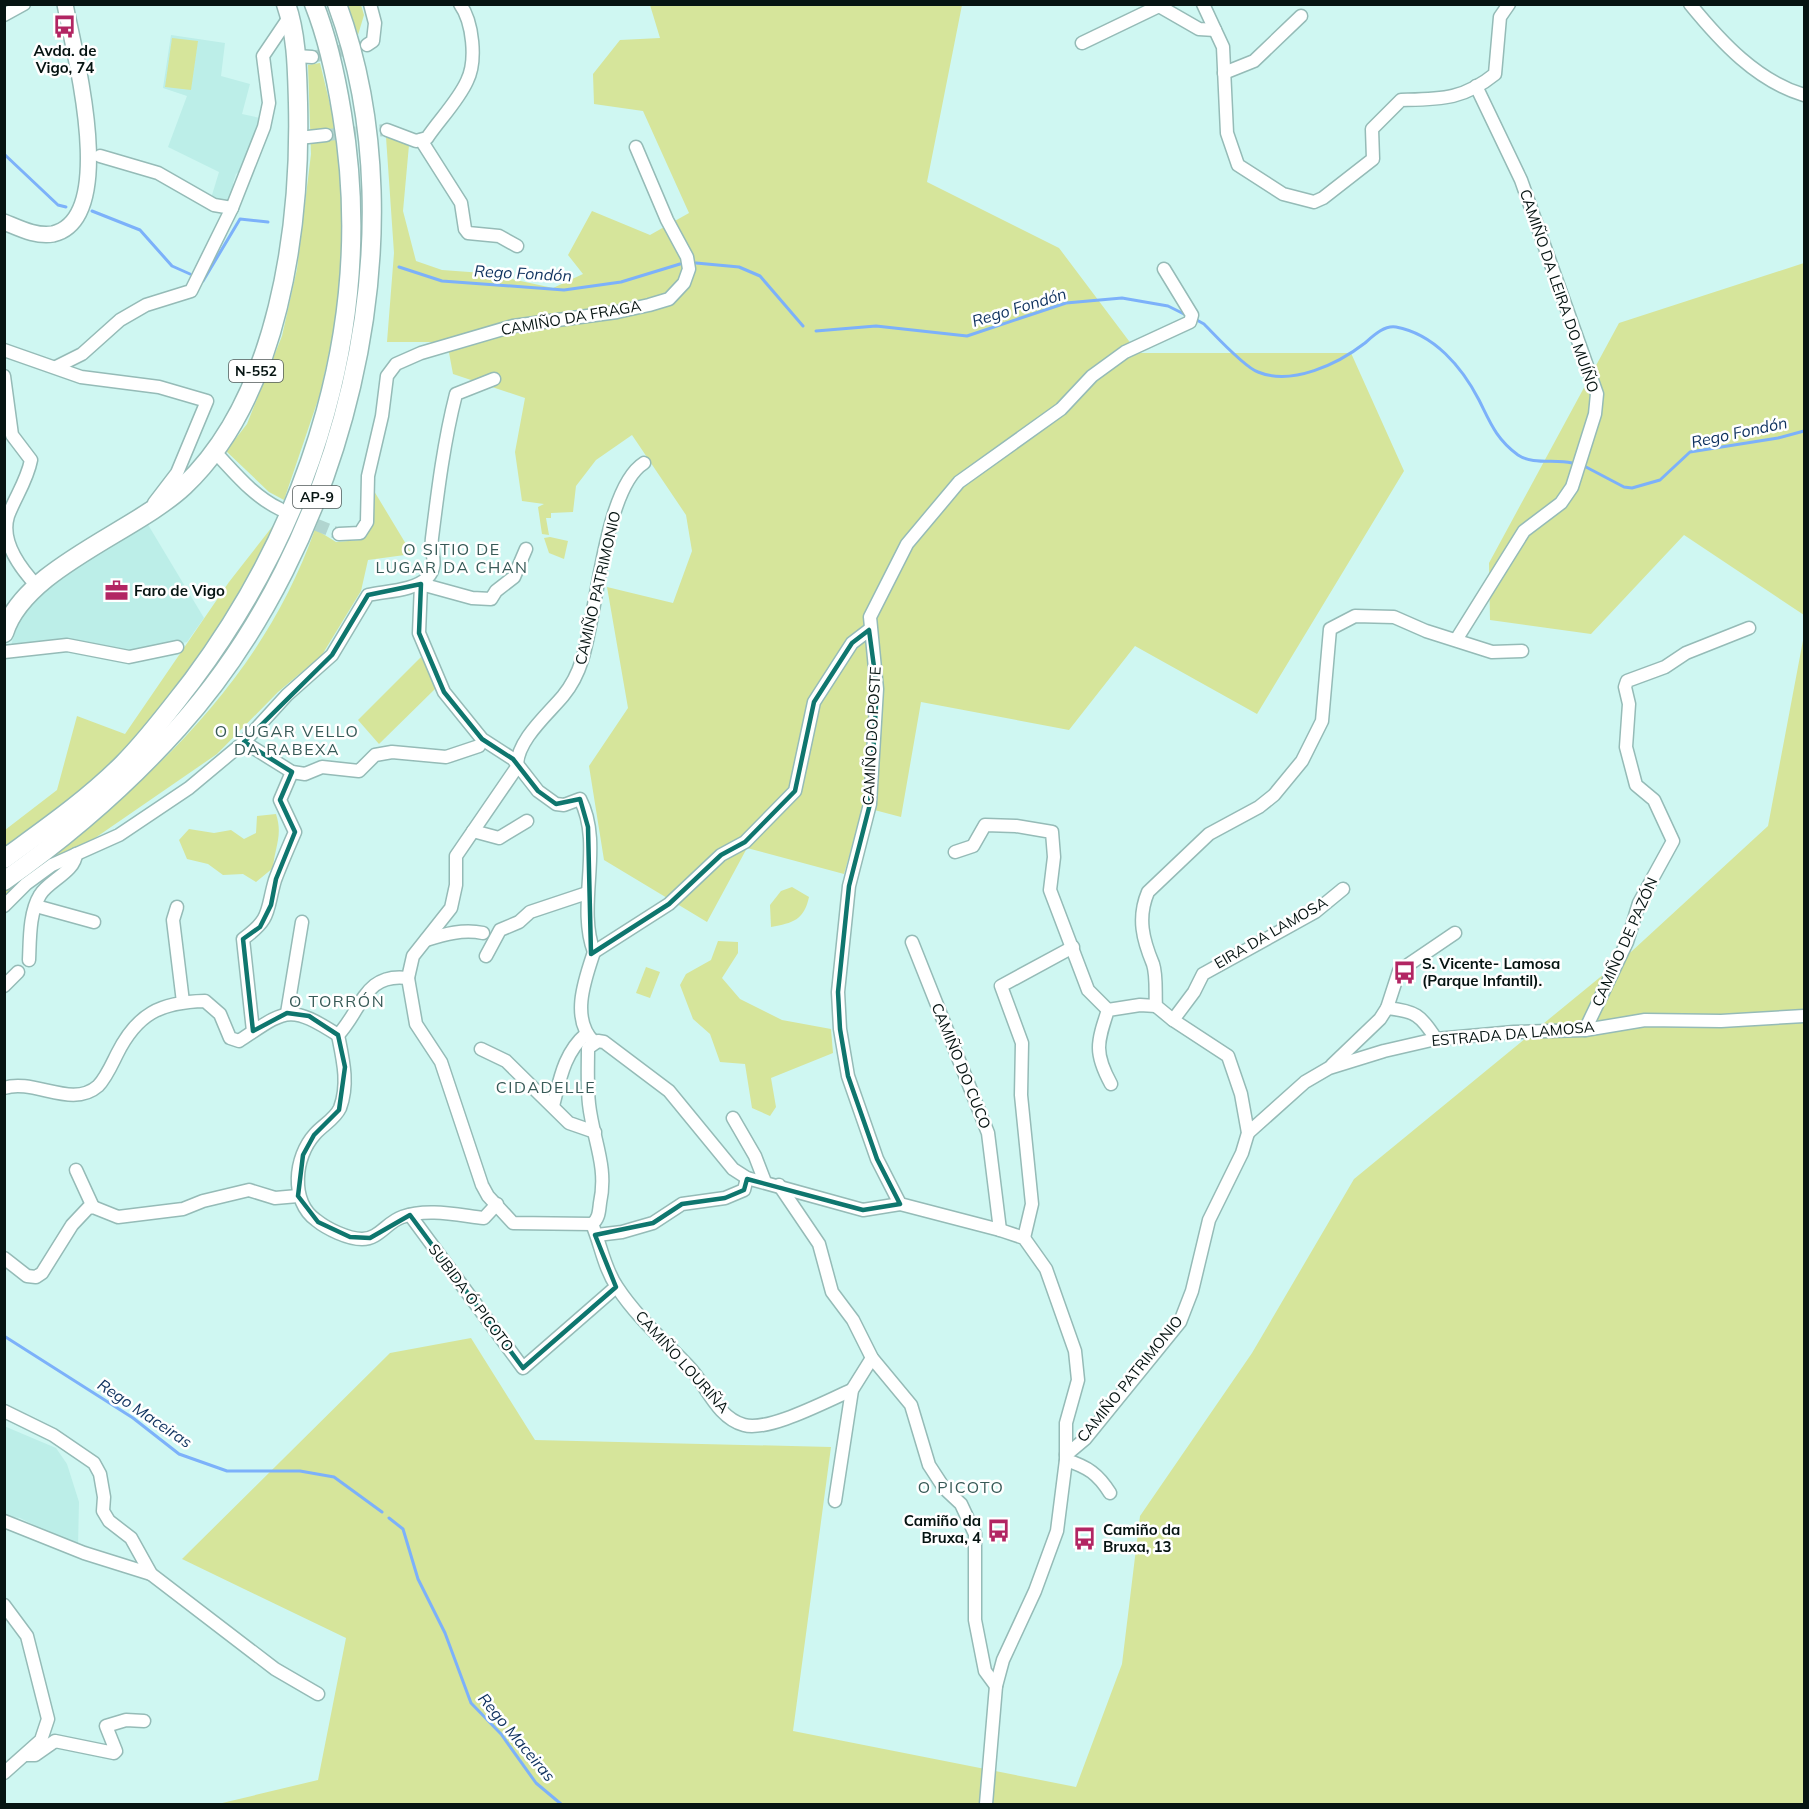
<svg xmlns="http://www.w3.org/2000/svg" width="1809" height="1809" viewBox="0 0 1809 1809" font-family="Mulish,sans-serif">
  <rect width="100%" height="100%" fill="#cff7f2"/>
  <!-- built -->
  <g fill="#bceee8">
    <path d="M 171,35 L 225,43 L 221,76 L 250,84 L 242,114 L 260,118 L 244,168 L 236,174 L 233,183 L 237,192 L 226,200 L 214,198 L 212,195 L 219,172 L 168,147 L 187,96 L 163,88 Z"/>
    <path d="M 147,523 L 204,618 L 187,642 L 129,655 L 11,645 L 17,627 L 31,602 L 54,581 Z"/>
    <path d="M 4,1426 L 56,1448 L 67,1464 L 79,1502 L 78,1547 L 20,1518 L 5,1516 Z"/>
  </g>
  <!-- green -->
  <g fill="#d6e59b">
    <path d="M 348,5 L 361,5 L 364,15 L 358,35 Z"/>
    <path d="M 650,5 L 962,5 L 927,182 L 1059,248 L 1138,353 L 1351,353 L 1404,471 L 1257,714 L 1135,646 L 1069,730 L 921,702 L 901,817 L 863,807 L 844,874 L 747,848 L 707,922 L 604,860 L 589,766 L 628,708 L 607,587 L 673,603 L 692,551 L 686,515 L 632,435 L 596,460 L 576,486 L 573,512 L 551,513 L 551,518 L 546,518 L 549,535 L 542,534 L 538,507 L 544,504 L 522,501 L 515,452 L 525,398 L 453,374 L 447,342 L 387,342 L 394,253 L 386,137 L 409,145 L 403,211 L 416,261 L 442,270 L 483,273 L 553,288 L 583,274 L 568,255 L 592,211 L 650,235 L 689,213 L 643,111 L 594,104 L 593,74 L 620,40 L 660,38 Z"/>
    <path d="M 172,38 L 198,41 L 191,90 L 165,87 Z"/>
    <path d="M 320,63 L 340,146 L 344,223 L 338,311 L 320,394 L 284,500 L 269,492 L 226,451 L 247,424 L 282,336 L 297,269 L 311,154 L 308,65 Z"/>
    <path d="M 1804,263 L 1804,615 L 1684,535 L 1591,634 L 1490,620 L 1489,563 L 1619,323 Z"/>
    <path d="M 371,486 L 412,554 L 368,560 L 361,591 L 322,655 L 278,692 L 217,754 L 5,900 L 5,890 C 136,795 260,687 315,529 L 336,542 L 361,540 L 374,521 Z"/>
    <path d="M 279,518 C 243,594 199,671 142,734 C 102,779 51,816 5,854 L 5,830 L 57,790 L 77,716 L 125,734 L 229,582 Z"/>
    <path d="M 550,537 L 568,541 L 564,559 L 549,553 L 544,538 Z"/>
    <path d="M 1804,635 L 1804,1804 L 218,1804 L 318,1780 L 346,1638 L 182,1559 L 390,1353 L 471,1338 L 535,1440 L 831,1447 L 793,1731 L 1076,1787 L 1122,1664 L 1140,1516 L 1252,1353 L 1354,1179 L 1632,951 L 1768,826 Z"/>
    <path d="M 421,657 L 437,687 L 379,744 L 358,720 Z"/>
    <path d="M 276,814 C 283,835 275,846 273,868 L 256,882 L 243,874 L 223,875 L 208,864 L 187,859 L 179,840 L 189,829 L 214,833 L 231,830 L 244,839 L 256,833 L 257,816 Z"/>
    <path d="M 792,887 L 809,897 C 804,920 793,923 771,927 L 770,905 L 781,891 Z"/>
    <path d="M 718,941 L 738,942 L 738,953 L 722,978 L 740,999 L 782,1020 L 831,1029 L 833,1053 L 771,1078 L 776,1107 L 770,1116 L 752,1108 L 745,1064 L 720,1062 L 710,1034 L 693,1019 L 680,985 L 686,974 L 711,960 Z"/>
    <path d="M 646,967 L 660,972 L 650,998 L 636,993 Z"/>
  </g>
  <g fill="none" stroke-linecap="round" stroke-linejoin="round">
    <!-- stream -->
    <g stroke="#7cb1fa" stroke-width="3">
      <path d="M 4,154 L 58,205 L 66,207"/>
      <path d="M 92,211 L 140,230 L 172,266 L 190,274"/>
      <path d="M 696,263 L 739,267 L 760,276 L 803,326"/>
      <path d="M 399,267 L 442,281 L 564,290 L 621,282 L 680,264"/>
      <path d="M 203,281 L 240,219 L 268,222"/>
      <path d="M 1195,319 L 1204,324 C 1215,335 1244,367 1258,372 C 1292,386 1338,364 1365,343 C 1373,336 1384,325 1396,327 C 1434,334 1462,367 1479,400 C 1490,422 1496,439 1518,455 C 1533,465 1555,459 1572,463"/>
      <path d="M 816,331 L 876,326 L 967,336 L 1066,303 L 1122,298 L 1168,306 L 1186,315"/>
      <path d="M 1586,467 L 1624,487 L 1632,488 L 1660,480 L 1690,452 L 1778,438 L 1804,431"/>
      <path d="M 4,1336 L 133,1418 L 179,1454 L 227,1471 L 300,1471 L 334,1477 L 382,1512"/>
      <path d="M 389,1518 L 403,1529 L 418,1579 L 445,1633 L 471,1703 L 501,1734 L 536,1783 L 561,1804"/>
    </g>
    <!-- minor-tunnel -->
    <g stroke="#b1d5d0" stroke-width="12" stroke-dasharray="12 6" stroke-linecap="butt">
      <path d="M 312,57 L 367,45"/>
      <path d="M 326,135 L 387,130"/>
      <path d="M 300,518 L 339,534"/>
    </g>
    <defs>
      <g id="minor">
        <path d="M 1203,4 L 1223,47 L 1227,133 L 1238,165 L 1283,194 L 1314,202 L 1323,198 L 1373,159 L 1372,129 L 1401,100 C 1440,99 1463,100 1495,74 L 1500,17 L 1509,4"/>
        <path d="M 1690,4 C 1721,42 1757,81 1804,95"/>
        <path d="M 4,15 L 24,4"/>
        <path d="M 1082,43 L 1159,6 L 1199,29 L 1215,30"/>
        <path d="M 367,45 L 373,41 L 375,23 L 370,4"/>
        <path d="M 296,56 L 312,57"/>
        <path d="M 1224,73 L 1254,61 L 1301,16"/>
        <path d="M 387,130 L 416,141 L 427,138 C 439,120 458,101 467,81 C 477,61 473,22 460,4"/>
        <path d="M 299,138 L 326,135"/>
        <path d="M 421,140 L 461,203 L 465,229 L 468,233 L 499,236 L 517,246"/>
        <path d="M 100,156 L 158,173 L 214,205 L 232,208 L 264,127 L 269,103 L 263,56 L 290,16"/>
        <path d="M 4,350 L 81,377 L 159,387 L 207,401 L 177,473 L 154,503"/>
        <path d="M 56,367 L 82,354 L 120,320 L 146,305 L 191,291 L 232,208"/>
        <path d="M 4,376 L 12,435 L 31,460 C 27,481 15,497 8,516 C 0,542 21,569 37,586"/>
        <path d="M 215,452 C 235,473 253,496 280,509"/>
        <path d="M 339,534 L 360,533 L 367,522 L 368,476 L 382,416 L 387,376 L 396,364 L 421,353 L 513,326 L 617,312 L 649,305 L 669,299 L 684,283 L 689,269 L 687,257 L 667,220 L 636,147"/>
        <path d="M 526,549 L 514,577 L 496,591 L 491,599 L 472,598 L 421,584 L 419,633 L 444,692 L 482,739 L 513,759 L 538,791 L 556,804 L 564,805 L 580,799 C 604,845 576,904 594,952"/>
        <path d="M 1456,640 L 1524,531 L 1561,503 L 1572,487 L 1595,414 L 1597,394 L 1521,180 L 1476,86"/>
        <path d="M 4,652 L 67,645 L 129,657 L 177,647"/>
        <path d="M 244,742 L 292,772 L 305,774 L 322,767 L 359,771 L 375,755 L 392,752 L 446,757 L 479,746"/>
        <path d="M 473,831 L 499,838 L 527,821"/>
        <path d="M 955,852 L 973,846 L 985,825 L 1016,826 L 1052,832 L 1054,857 L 1050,890 L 1088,990 L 1108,1010"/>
        <path d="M 1343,889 L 1315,912 L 1203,974 L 1194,992 L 1173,1020 L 1156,1006 C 1155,994 1157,976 1153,964 C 1143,940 1137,918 1148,892 L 1209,834 L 1259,807 L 1274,795 L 1302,761 L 1322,721 L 1330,629 L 1355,616 L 1394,617 L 1426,631 L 1492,652 L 1522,651"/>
        <path d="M 4,906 L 26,884 L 52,865 L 119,835 L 189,788 L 244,742 L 287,695 L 332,655 L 368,595 C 385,591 415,591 428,577 C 439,565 430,552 432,538 C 438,489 444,441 456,394 L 494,379"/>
        <path d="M 36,906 L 94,922"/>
        <path d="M 177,907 L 173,920 L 183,1002"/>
        <path d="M 426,940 C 445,934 463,929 483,933"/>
        <path d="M 912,942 L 988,1133 L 1000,1230"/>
        <path d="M 594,952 L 669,904 L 721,855 L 745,842 L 795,791 L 814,702 L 852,643 L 869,630"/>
        <path d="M 594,952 C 585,979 570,1019 594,1042"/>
        <path d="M 486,956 L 500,930 L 519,922 L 530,912 L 587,893"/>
        <path d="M 29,960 C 30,940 29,913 40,895 C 48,881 75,872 76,854"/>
        <path d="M 408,978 L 413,956 L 451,908 L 456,885 L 456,856 L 517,767 C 516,741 548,714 563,696 C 572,685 578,673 582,660 C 597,615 604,488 644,463"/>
        <path d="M 4,986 L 18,972"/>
        <path d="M 1387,1008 C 1415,1011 1421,1015 1436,1039"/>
        <path d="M 287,1013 L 302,922"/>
        <path d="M 1585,1030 L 1627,942 L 1639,903 L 1673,841 L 1654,800 L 1636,785 L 1626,747 L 1629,704 L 1625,687 L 1627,681 L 1665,667 L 1686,653 L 1749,628"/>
        <path d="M 253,1031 L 243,939 C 272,918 266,911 275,880 C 281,864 288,848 295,832 L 280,800 L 292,772"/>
        <path d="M 338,1035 C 343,1060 349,1084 340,1108 C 335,1119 323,1125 315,1134 C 294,1157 290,1201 316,1220 C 327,1229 348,1239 362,1239 C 379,1239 387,1222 402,1217 C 427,1208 457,1215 484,1218 L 497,1204"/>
        <path d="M 481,1049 L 506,1061 L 569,1123 L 595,1132"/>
        <path d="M 1332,1065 L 1380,1019 L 1387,1008 L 1399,971 L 1455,933"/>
        <path d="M 1111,1084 C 1094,1053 1097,1043 1108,1010 L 1140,1005 L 1156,1006"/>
        <path d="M 4,1088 C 34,1078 72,1109 98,1086 C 106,1078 112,1064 117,1054 C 137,1014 160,1002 205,1001 L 220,1014 L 230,1038 L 239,1041 C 286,1010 288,1003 338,1035 C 362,1010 364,972 408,978 L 416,1024 L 441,1062 L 482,1185 L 488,1196 L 513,1223 L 592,1224 C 599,1219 599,1211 600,1203 C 608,1166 593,1140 589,1104 C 587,1086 588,1067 588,1048 L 598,1041 L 604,1042 L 669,1091 L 733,1169 L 747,1178 L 863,1210 L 900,1204 L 1000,1230 L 1024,1238 L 1046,1269 L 1075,1351 L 1078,1380 L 1066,1423 L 1066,1460 L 1057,1531 L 1035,1591 L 1003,1660 L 996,1686 L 986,1804"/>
        <path d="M 553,1106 C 560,1079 564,1053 586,1034"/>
        <path d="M 733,1118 L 755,1156 L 765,1182"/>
        <path d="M 1248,1133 L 1305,1082 L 1329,1068 L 1384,1051 L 1436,1039 L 1514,1032 L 1585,1030 L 1645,1020 L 1721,1021 L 1804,1016"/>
        <path d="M 76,1170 L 93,1207"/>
        <path d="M 779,1185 L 819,1244 L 832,1292 L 853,1320 L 872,1358 L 911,1405 L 929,1465 L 944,1488 L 961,1504 L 975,1534 L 975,1620 L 985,1671 L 996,1686"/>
        <path d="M 900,1204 L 877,1159 L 848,1076 L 840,1029 L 838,992 L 849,886 L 870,804 L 877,689 L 870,617 L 907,544 L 959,482 L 1061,409 L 1092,376 L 1125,352 L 1190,322 L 1192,315 L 1164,269"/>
        <path d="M 410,1215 L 523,1368 L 616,1287"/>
        <path d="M 592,1224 C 601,1245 604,1268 617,1287 C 638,1319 666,1342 691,1369 C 707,1387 718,1418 744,1425 C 769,1432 828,1400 852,1390"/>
        <path d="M 597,1235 L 622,1232 L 653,1223 L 682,1204 L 725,1198 L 744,1190 L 747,1178"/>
        <path d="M 1024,1238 L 1032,1204 L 1021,1095 L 1022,1043 L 1001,986 L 1073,947"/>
        <path d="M 4,1258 L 27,1276 L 36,1277 L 42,1273 L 72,1225 L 88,1208 L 93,1207 L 118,1217 L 183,1209 L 203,1201 L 249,1190 L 275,1198 L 298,1196"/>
        <path d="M 4,1411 L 53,1435 L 94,1463 L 100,1474 L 104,1497 L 103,1511 L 109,1521 L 131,1538 L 151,1574 L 275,1669 L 318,1694"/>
        <path d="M 1066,1455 L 1085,1439 L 1180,1322 L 1192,1291 L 1209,1220 L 1242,1153 L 1248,1133 L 1241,1094 L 1228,1056 L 1173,1020"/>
        <path d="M 1066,1460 C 1088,1467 1098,1474 1110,1493"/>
        <path d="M 835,1501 L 852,1390 L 872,1358"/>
        <path d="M 4,1521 L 84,1553 L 151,1574"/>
        <path d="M 4,1605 L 27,1636 L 48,1719 L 41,1740 L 4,1773"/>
        <path d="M 26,1755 L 35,1755 L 55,1741 L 114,1753 L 116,1751 L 106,1726 L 126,1720 L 144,1721"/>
      </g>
      <path id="major" d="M 4,222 C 19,228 36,237 53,234 C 120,218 73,49 65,4"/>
      <g id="highway">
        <path d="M 4,633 C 24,568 135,532 184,486 C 279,396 301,227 298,103 C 297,70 297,36 286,4"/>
        <path d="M 4,859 C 45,829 87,800 123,764 C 148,739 170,709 192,681 C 314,517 376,317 342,114 C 336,77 328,39 314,4"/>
        <path d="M 4,881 C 68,836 126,786 178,728 C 342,546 423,238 337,4"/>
      </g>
    </defs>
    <!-- minor casing -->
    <use href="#minor" stroke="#95bbb7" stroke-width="15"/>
    <!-- major casing -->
    <use href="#major" stroke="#95bbb7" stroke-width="18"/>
    <!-- highway casing -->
    <use href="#highway" stroke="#95bbb7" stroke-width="21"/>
    <!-- minor -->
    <use href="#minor" stroke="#fff" stroke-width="12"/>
    <!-- major -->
    <use href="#major" stroke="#fff" stroke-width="15"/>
    <!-- highway -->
    <use href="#highway" stroke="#fff" stroke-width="18"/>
  </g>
  <!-- marked area -->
  <path fill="none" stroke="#0f766e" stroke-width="4.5" stroke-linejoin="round" d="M 421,584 L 419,633 L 444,692 L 482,739 L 513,759 L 538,791 L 556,804 L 580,799 L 588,827 L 591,954 L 669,904 L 721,855 L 745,842 L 795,791 L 814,702 L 852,643 L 869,630 L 877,689 L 870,804 L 849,886 L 838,992 L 840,1029 L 848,1076 L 877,1159 L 900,1204 L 863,1210 L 747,1179 L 744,1190 L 725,1198 L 682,1204 L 653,1223 L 595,1235 L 616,1287 L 523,1368 L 410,1215 L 370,1238 L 350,1237 L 318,1222 L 298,1196 L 303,1155 L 314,1135 L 339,1110 L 345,1067 L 338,1035 L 309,1016 L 287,1013 L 253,1031 L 243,939 L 260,927 L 271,905 L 276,879 L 295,832 L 280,800 L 292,772 L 244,742 L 332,655 L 368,595 Z"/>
  <!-- icons -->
  <defs>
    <symbol id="bus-bare" viewBox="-9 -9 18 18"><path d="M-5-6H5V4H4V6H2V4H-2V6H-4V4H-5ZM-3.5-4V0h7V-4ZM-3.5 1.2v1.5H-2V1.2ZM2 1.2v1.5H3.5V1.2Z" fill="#b22663" stroke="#fff" stroke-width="2.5" paint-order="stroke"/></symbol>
    <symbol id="office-bare" viewBox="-9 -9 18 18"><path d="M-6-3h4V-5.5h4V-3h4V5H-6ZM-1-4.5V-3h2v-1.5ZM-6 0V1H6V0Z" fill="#b22663" stroke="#fff" stroke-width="2.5" paint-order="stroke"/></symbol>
  </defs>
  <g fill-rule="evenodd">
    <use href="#bus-bare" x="48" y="10" width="33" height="33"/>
    <use href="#office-bare" x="100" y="574" width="33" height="33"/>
    <use href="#bus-bare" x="1388" y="956" width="33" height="33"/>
    <use href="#bus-bare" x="982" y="1514" width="33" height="33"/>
    <use href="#bus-bare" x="1068" y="1522" width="33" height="33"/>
  </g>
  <g text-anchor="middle" stroke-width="5" stroke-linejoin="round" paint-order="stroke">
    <!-- shield labels -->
    <g fill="#fff" stroke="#515a59" stroke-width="1.5">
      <rect x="229" y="360" width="54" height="22" rx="4.5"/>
      <rect x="293" y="486" width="48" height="22" rx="4.5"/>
    </g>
    <g font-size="14" font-weight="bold" fill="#061412">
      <text x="256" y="376">N-552</text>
      <text x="317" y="502">AP-9</text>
    </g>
    <!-- poi labels -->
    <g font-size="15" font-weight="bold" fill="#061412" stroke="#fff" text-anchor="start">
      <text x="65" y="56" text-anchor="middle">Avda. de<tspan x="65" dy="17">Vigo, 74</tspan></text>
      <text x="134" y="596">Faro de Vigo</text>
      <text x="1422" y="969">S. Vicente- Lamosa<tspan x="1422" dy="17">(Parque Infantil).</tspan></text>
      <text x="981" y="1526" text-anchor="end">Camiño da<tspan x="981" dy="17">Bruxa, 4</tspan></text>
      <text x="1103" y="1535">Camiño da<tspan x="1103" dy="17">Bruxa, 13</tspan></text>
    </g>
    <!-- street labels -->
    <g font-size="15" fill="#061412" stroke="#fff">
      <text transform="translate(1559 291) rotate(71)" y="5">CAMIÑO DA LEIRA DO MUÍÑO</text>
      <text transform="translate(571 318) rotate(-10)" y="5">CAMIÑO DA FRAGA</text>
      <text transform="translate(598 588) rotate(-77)" y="5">CAMIÑO PATRIMONIO</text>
      <text transform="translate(872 736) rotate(-87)" y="5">CAMIÑO DO POSTE</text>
      <text transform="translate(1271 933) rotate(-30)" y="5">EIRA DA LAMOSA</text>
      <text transform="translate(1625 942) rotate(-66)" y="5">CAMIÑO DE PAZÓN</text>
      <text transform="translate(1513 1034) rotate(-5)" y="5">ESTRADA DA LAMOSA</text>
      <text transform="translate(961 1066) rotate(68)" y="5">CAMIÑO DO CUCO</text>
      <text transform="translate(471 1298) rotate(53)" y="5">SUBIDA Ó PICOTO</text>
      <text transform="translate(682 1362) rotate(48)" y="5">CAMIÑO LOURIÑA</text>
      <text transform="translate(1130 1379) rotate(-51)" y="5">CAMIÑO PATRIMONIO</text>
    </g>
    <!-- water labels -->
    <g font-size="16" font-style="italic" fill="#0e315e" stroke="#fff">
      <text transform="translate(523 273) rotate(3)" y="6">Rego Fondón</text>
      <text transform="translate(1019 307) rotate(-17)" y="6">Rego Fondón</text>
      <text transform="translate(1739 432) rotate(-12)" y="6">Rego Fondón</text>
      <text transform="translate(145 1413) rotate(34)" y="6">Rego Maceiras</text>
      <text transform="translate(517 1737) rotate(50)" y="6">Rego Maceiras</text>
    </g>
    <!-- neighbourhood labels -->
    <g font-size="16" letter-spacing="1.5" fill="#375a57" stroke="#fff">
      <text x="452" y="555">O SITIO DE<tspan x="452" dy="18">LUGAR DA CHAN</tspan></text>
      <text x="287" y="737">O LUGAR VELLO<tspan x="287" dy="18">DA RABEXA</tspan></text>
      <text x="337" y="1007">O TORRÓN</text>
      <text x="546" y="1093">CIDADELLE</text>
      <text x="961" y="1493">O PICOTO</text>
    </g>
  </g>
  <!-- border -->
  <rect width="1809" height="1809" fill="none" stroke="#061412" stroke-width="12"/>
</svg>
